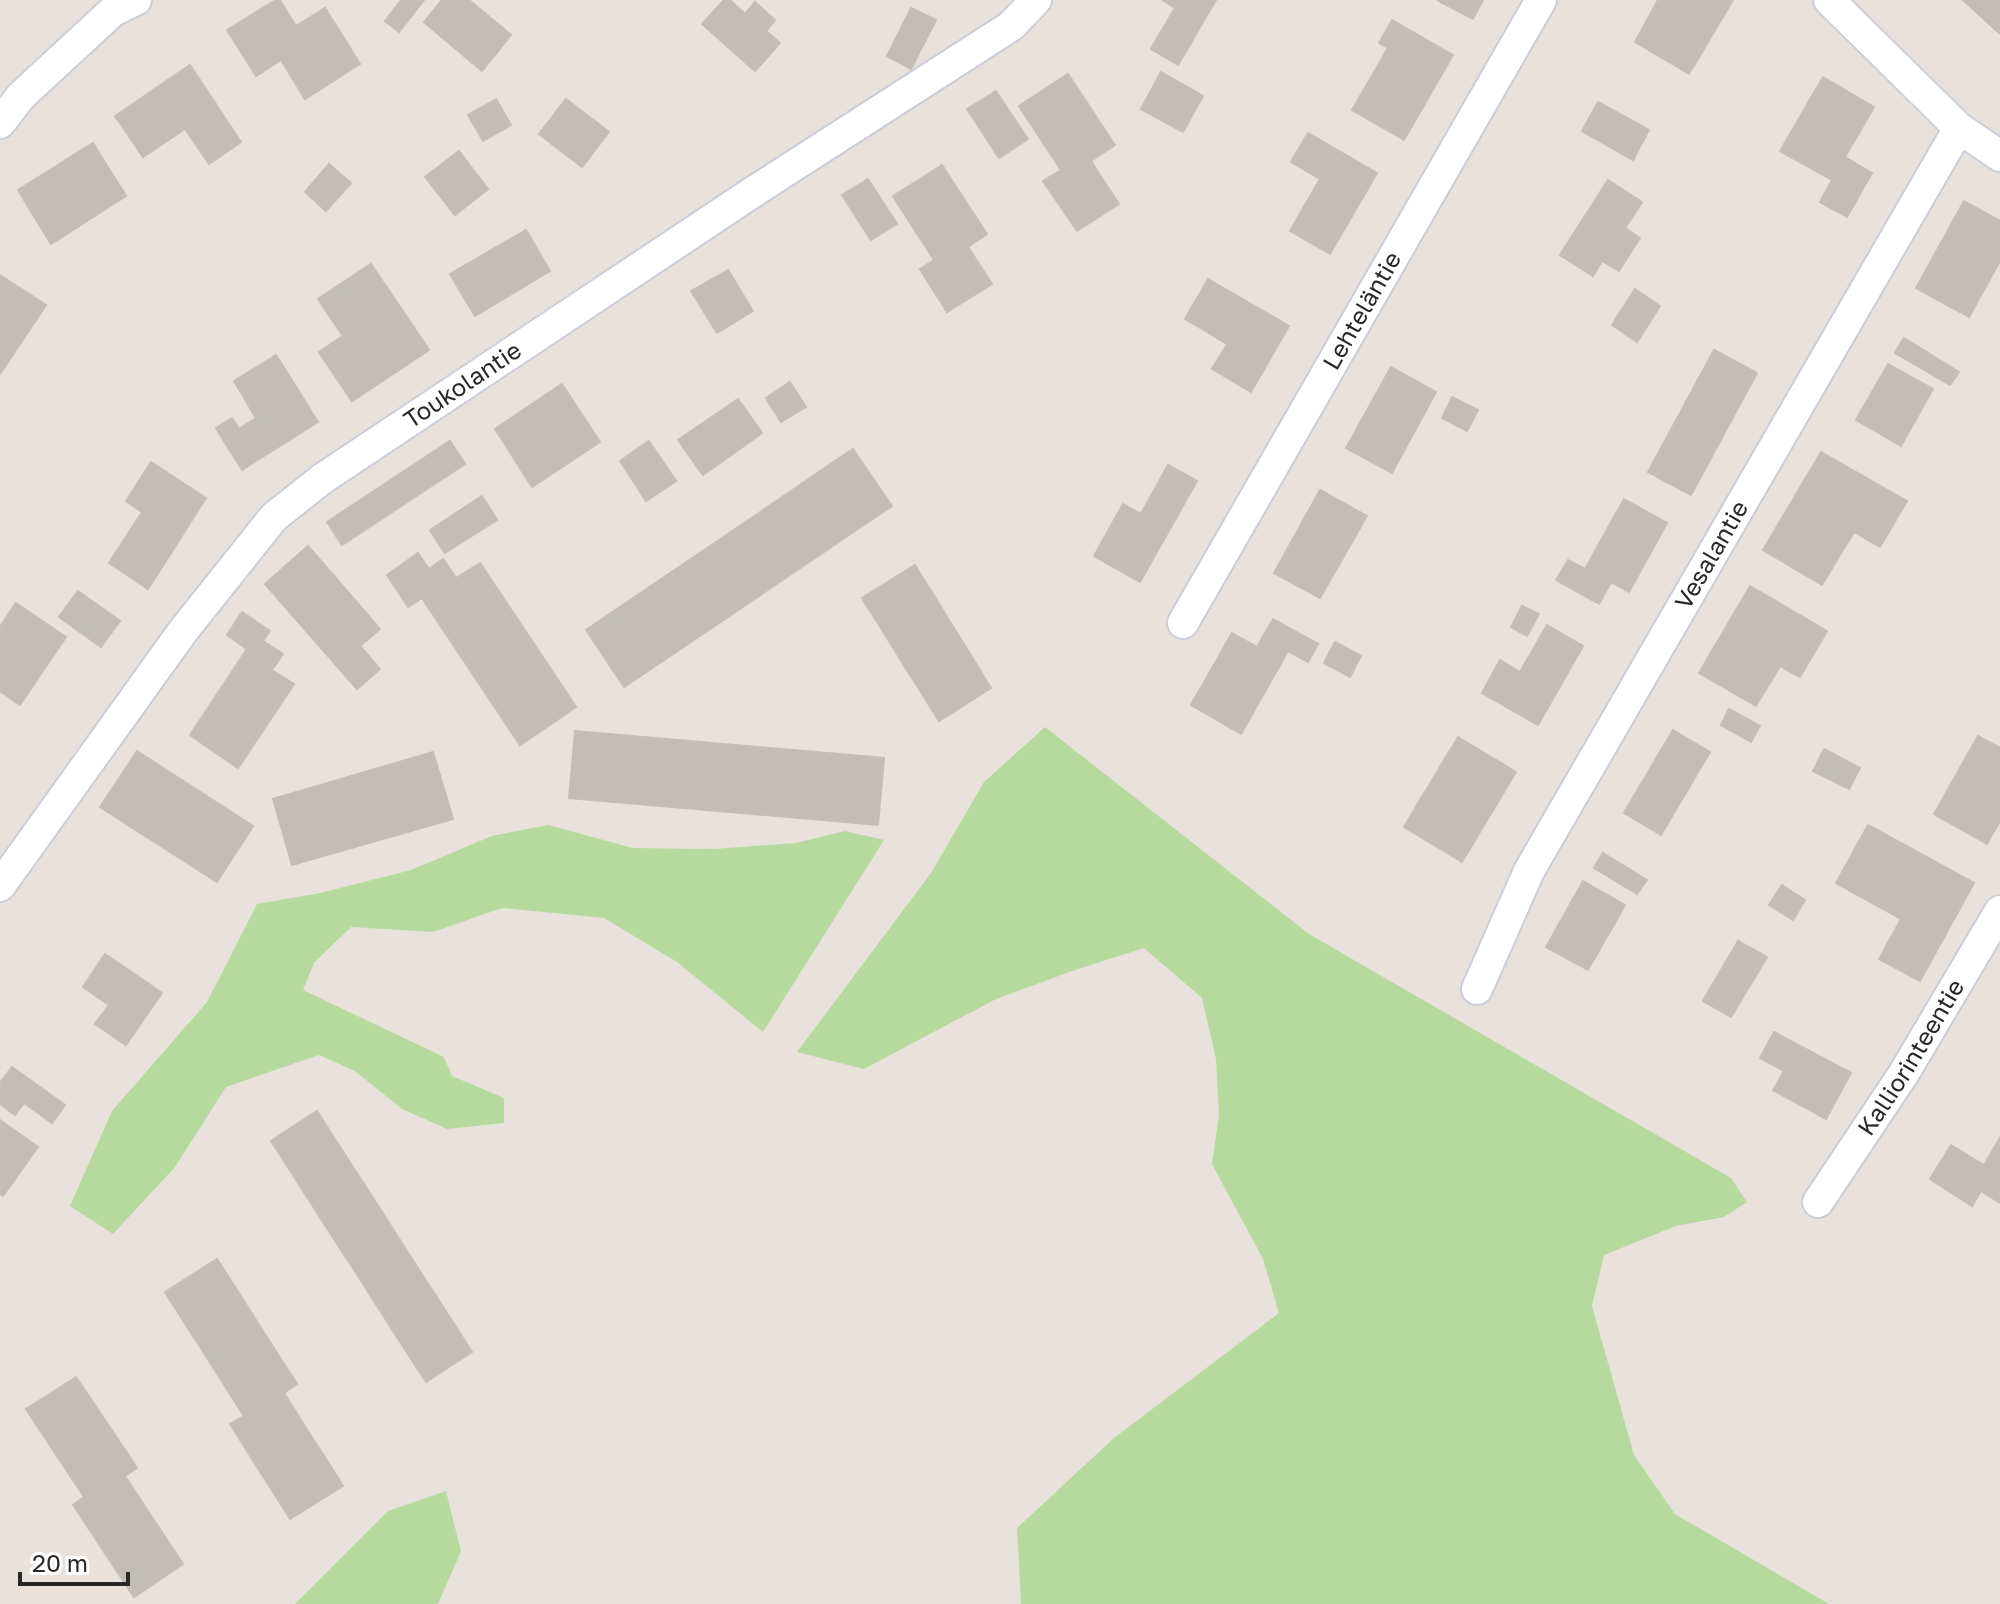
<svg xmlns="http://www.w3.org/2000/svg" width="2000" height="1604" viewBox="0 0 2000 1604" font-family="'Golos Text',sans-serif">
  <rect width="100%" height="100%" fill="#e9e2dc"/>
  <!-- green -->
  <g fill="#b6da9e">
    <path d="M 1045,727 L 1309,934 L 1731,1178 L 1747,1202 L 1724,1217 L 1676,1226 L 1604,1255 L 1592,1306 L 1634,1455 L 1675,1514 L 1829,1604 L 1021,1604 L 1017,1528 L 1114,1438 L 1279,1313 L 1263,1259 L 1212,1164 L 1219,1115 L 1216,1059 L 1202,998 L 1144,948 L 1075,970 L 996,999 L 864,1069 L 797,1052 L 931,873 L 984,782 Z"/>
    <path d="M 548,825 L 633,848 L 714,849 L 796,843 L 845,831 L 884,840 L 763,1032 L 677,962 L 604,918 L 502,908 L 433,932 L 351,927 L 314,963 L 303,990 L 444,1057 L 452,1076 L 504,1098 L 504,1123 L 447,1129 L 402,1109 L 355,1071 L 319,1055 L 226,1087 L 175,1167 L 113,1234 L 70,1206 L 112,1111 L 207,1002 L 257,904 L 320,893 L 411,870 L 492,836 Z"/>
    <path d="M 446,1491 L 461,1551 L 438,1604 L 295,1604 L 388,1511 Z"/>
  </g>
  <!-- building -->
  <g fill="#c2bdb7" stroke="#c4beb6" stroke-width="2">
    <path d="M 276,0 L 280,0 L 296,26 L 325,8 L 360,64 L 305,99 L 281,60 L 256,76 L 227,30 Z"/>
    <path d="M 401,0 L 424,0 L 399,32 L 385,21 Z"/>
    <path d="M 442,0 L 469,0 L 511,35 L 482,71 L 424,22 Z"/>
    <path d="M 724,0 L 730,0 L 745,14 L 755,2 L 775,20 L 766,31 L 780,43 L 755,71 L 702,24 Z"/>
    <path d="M 1163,0 L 1216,0 L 1178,65 L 1151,49 L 1175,8 Z"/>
    <path d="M 1437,0 L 1483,0 L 1473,19 Z"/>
    <path d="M 1658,0 L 1733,0 L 1689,74 L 1635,42 Z"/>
    <path d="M 1963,0 L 2000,0 L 2000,34 Z"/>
    <path d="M 911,8 L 936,20 L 911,69 L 887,56 Z"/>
    <path d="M 1392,20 L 1453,55 L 1404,140 L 1352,110 L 1388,48 L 1379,43 Z"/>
    <path d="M 190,65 L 241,142 L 209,164 L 185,129 L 143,157 L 115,116 Z"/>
    <path d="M 1161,72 L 1203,96 L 1183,132 L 1141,109 Z"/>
    <path d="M 1068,74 L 1115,145 L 1091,161 L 1119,204 L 1077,231 L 1043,181 L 1061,170 L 1019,106 Z"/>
    <path d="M 1823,77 L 1874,107 L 1845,157 L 1872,173 L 1847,217 L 1820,202 L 1832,180 L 1780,151 Z"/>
    <path d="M 996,91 L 1028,139 L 999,158 L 967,109 Z"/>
    <path d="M 496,99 L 511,125 L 483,141 L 468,115 Z"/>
    <path d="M 566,99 L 609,132 L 582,167 L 539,134 Z"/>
    <path d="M 1598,102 L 1649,130 L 1633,160 L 1582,131 Z"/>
    <path d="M 1308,133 L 1377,173 L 1330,254 L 1290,231 L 1320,179 L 1291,162 Z"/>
    <path d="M 93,143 L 126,196 L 51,244 L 18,190 Z"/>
    <path d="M 459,151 L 488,189 L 455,215 L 425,177 Z"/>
    <path d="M 329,164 L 351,183 L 326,211 L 305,192 Z"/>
    <path d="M 942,165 L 987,234 L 968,247 L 992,284 L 947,312 L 920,269 L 934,260 L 893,196 Z"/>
    <path d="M 868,179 L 897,224 L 871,240 L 842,195 Z"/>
    <path d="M 1608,180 L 1642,202 L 1625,228 L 1640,238 L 1619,271 L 1602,261 L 1593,276 L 1560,255 Z"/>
    <path d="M 1964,201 L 2000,221 L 2000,261 L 1969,317 L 1916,288 Z"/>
    <path d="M 526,230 L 550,271 L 475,316 L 450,274 Z"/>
    <path d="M 371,264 L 429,350 L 352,401 L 319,352 L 343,336 L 318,299 Z"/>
    <path d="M 728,270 L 753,311 L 717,333 L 691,291 Z"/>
    <path d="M 0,275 L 46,305 L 0,374 Z"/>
    <path d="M 1208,279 L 1289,326 L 1251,392 L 1212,369 L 1227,344 L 1185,319 Z"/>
    <path d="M 1635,289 L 1660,306 L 1637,342 L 1612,325 Z"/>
    <path d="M 1904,338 L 1959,372 L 1950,385 L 1895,353 Z"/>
    <path d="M 1714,350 L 1757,373 L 1691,495 L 1648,472 Z"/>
    <path d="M 276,355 L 318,422 L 242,470 L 216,428 L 232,418 L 239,429 L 256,418 L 234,381 Z"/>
    <path d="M 1888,364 L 1933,389 L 1901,446 L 1856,420 Z"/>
    <path d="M 1391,367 L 1436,392 L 1392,473 L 1346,448 Z"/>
    <path d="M 790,382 L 806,407 L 781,422 L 766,398 Z"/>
    <path d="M 562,384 L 600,442 L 532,487 L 495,429 Z"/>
    <path d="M 1452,397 L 1478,410 L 1467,431 L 1442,418 Z"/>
    <path d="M 738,399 L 762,433 L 703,475 L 678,440 Z"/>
    <path d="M 450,441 L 465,464 L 342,545 L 327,522 Z"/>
    <path d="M 649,441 L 676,481 L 646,501 L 620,461 Z"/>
    <path d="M 853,449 L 892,506 L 624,687 L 586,630 Z"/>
    <path d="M 1821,452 L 1907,501 L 1880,547 L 1854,532 L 1822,585 L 1763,550 Z"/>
    <path d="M 151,462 L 206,498 L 148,589 L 109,563 L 142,512 L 126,501 Z"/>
    <path d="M 1168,465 L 1197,481 L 1140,582 L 1094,556 L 1123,504 L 1141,514 Z"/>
    <path d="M 1320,490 L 1367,516 L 1320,598 L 1274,573 Z"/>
    <path d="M 482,496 L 497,520 L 445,553 L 430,530 Z"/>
    <path d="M 1624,499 L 1667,523 L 1629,592 L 1611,582 L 1599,604 L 1556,580 L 1568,560 L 1585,569 Z"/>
    <path d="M 308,546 L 380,629 L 360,646 L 380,669 L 357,689 L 265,584 Z"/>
    <path d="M 418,553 L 429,569 L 443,559 L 456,578 L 480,563 L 576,707 L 520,745 L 422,598 L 408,607 L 387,575 Z"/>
    <path d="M 915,565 L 991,688 L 939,721 L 862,598 Z"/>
    <path d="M 1750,586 L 1827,631 L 1800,677 L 1780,666 L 1756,706 L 1699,673 Z"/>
    <path d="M 78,591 L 120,621 L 101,647 L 59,617 Z"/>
    <path d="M 16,603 L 66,637 L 20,705 L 0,691 L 0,627 Z"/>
    <path d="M 1522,606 L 1539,614 L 1527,636 L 1511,627 Z"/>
    <path d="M 242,612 L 270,631 L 263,641 L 283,654 L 272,670 L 294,684 L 238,768 L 190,735 L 247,649 L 227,635 Z"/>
    <path d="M 1273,619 L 1318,644 L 1308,662 L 1288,651 L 1241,734 L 1191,705 L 1232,633 L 1257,647 Z"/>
    <path d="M 1547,625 L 1583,646 L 1538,725 L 1482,693 L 1500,660 L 1520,672 Z"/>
    <path d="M 1335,642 L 1361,656 L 1350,677 L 1324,663 Z"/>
    <path d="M 1729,709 L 1760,726 L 1751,742 L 1721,725 Z"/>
    <path d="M 1673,730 L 1710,752 L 1661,835 L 1624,813 Z"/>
    <path d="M 575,731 L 884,758 L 878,825 L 569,798 Z"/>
    <path d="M 1978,736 L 2000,748 L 2000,821 L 1987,844 L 1934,814 Z"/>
    <path d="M 1458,737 L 1516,772 L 1462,862 L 1404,827 Z"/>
    <path d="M 1824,749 L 1860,768 L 1849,789 L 1813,771 Z"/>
    <path d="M 137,751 L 253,826 L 217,882 L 100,807 Z"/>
    <path d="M 433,752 L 453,819 L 292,865 L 273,799 Z"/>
    <path d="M 1868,825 L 1974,883 L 1920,981 L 1879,959 L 1901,919 L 1836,883 Z"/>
    <path d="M 1603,853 L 1647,880 L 1637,894 L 1594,868 Z"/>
    <path d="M 1583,881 L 1625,905 L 1588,970 L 1546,947 Z"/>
    <path d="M 1782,885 L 1805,900 L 1793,920 L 1769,905 Z"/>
    <path d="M 1738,941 L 1767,957 L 1731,1017 L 1703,1001 Z"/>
    <path d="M 105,954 L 162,993 L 126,1045 L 95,1024 L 109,1005 L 83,987 Z"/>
    <path d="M 1774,1032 L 1851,1073 L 1826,1119 L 1773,1090 L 1784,1071 L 1760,1058 Z"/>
    <path d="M 12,1067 L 65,1105 L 52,1123 L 24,1103 L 15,1115 L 0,1104 L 0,1083 Z"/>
    <path d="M 317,1111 L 472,1352 L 426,1382 L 271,1141 Z"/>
    <path d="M 0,1120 L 38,1147 L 3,1196 L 0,1194 Z"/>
    <path d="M 2000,1138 L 2000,1203 L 1981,1191 L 1972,1206 L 1930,1179 L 1951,1145 L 1984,1165 Z"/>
    <path d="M 217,1259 L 297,1384 L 284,1393 L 343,1486 L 290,1519 L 230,1424 L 244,1416 L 165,1292 Z"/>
    <path d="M 76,1377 L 137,1468 L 125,1476 L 183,1564 L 134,1597 L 73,1505 L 84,1497 L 26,1409 Z"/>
  </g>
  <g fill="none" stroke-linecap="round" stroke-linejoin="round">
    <defs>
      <g id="street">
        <path d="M 1829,0 L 1959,128 L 2000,156"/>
        <path d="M 0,123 L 21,96 L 113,11 L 136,0"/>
        <path id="s1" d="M 1183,623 L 1541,0"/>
        <path id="s2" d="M 0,886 L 183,631 L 274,517 L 322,479 L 750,194 L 1011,26 L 1036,0"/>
        <path id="s3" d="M 1477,989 L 1529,871 L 1959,128"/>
        <path id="s4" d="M 1818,1202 L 1904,1073 L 2000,911"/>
      </g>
    </defs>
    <!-- street casing -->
    <use href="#street" stroke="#caced9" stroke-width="34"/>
    <!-- street -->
    <use href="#street" stroke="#fff" stroke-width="30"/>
  </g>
  <g text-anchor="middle" stroke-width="6" stroke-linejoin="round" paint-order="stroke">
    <!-- street labels -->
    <g font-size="24" fill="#282828" stroke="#fff">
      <text dy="8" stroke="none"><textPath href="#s1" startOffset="360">Lehteläntie</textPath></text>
      <text dy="8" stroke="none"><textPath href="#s2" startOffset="690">Toukolantie</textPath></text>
      <text dy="8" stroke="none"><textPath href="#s3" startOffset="494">Vesalantie</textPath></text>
      <text dy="8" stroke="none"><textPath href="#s4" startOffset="172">Kalliorinteentie</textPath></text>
    </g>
  </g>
  <!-- scale -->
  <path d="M20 1572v12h108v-12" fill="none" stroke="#282828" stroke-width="4"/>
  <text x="32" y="1572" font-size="24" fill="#282828" stroke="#ffffff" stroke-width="6" paint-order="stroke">20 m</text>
</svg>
